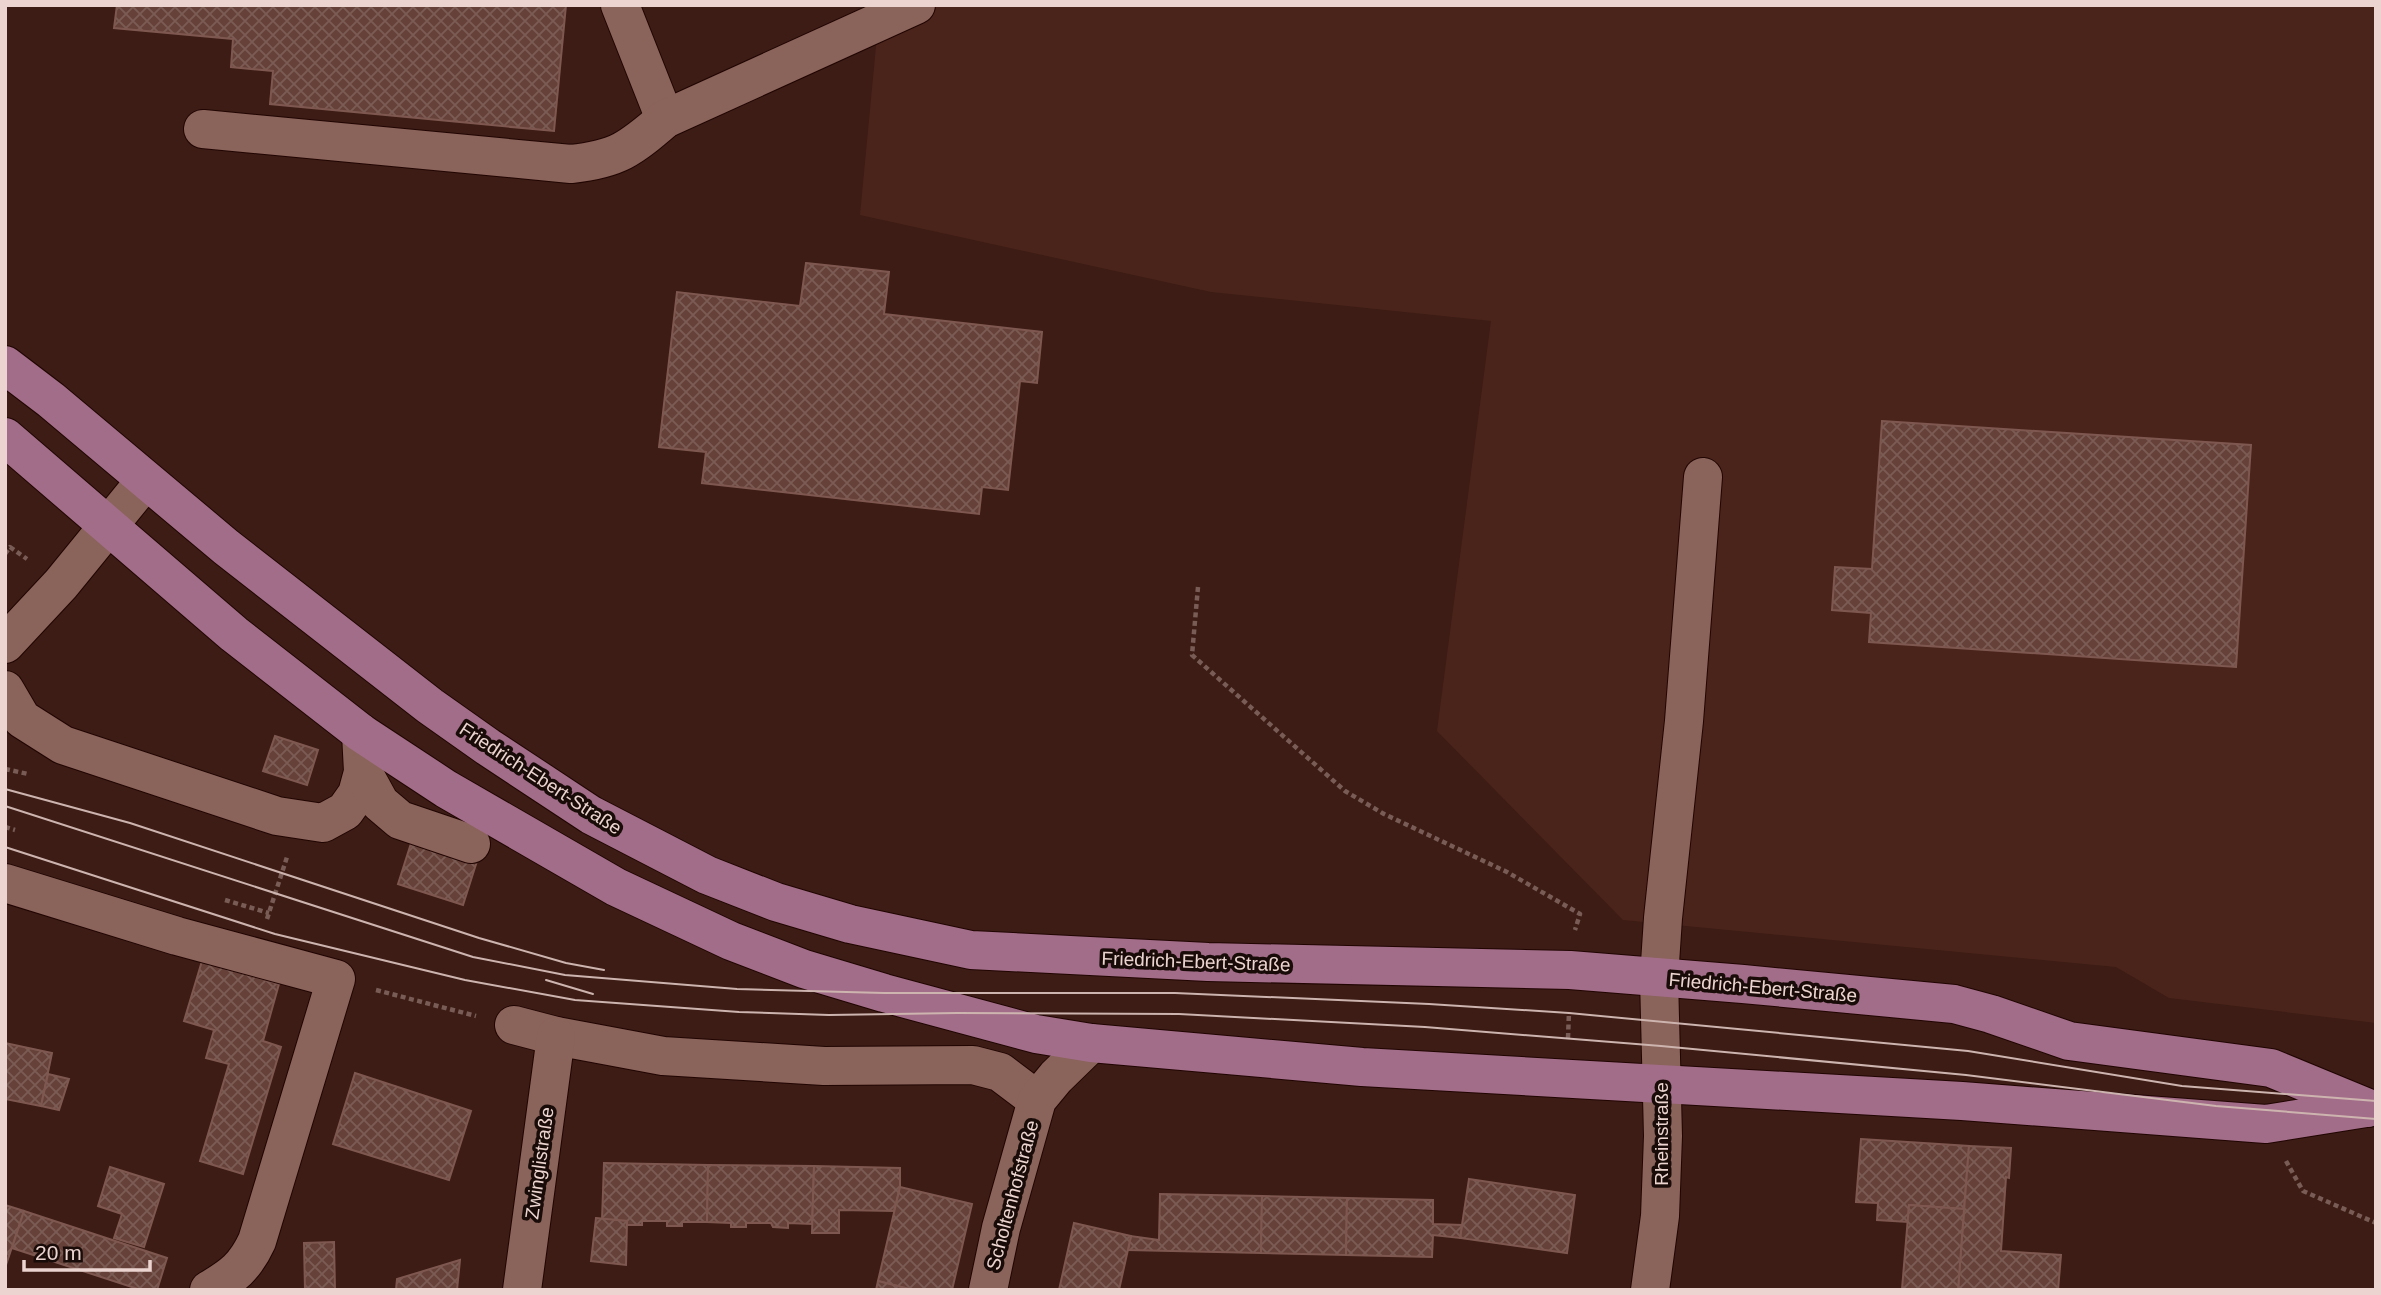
<svg xmlns="http://www.w3.org/2000/svg" width="2381" height="1295" viewBox="0 0 2381 1295" font-family="Arial,sans-serif">
  <defs>
    <pattern id="building-cross-hatch" width="8" height="8" patternUnits="userSpaceOnUse" patternTransform="scale(1.75)"><rect width="8" height="8" fill="#654139"/><path d="M0 0l8 8M0 8l8-8" fill="none" stroke="#7b5c55"/></pattern>
  </defs>
  <rect width="100%" height="100%" fill="#3c1c15"/>
  <!-- built -->
  <path fill="#4a241b" d="M 938,5 L 2376,5 L 2376,1023 L 2169,998 L 2116,967 L 1623,920 L 1437,731 L 1491,321 L 1211,292 L 860,215 L 877,36 Z"/>
  <!-- building -->
  <g fill="url(#building-cross-hatch)" stroke="#7e5850" stroke-width="2">
    <path d="M 117,5 L 566,5 L 554,131 L 270,104 L 273,71 L 231,67 L 233,39 L 114,28 Z"/>
    <path d="M 806,263 L 889,272 L 884,314 L 1042,332 L 1037,383 L 1020,381 L 1008,490 L 982,487 L 979,514 L 702,483 L 706,452 L 659,447 L 677,292 L 800,306 Z"/>
    <path d="M 1882,421 L 2251,445 L 2236,667 L 1869,642 L 1871,613 L 1832,610 L 1835,567 L 1872,569 Z"/>
    <path d="M 275,736 L 318,750 L 307,785 L 263,771 Z"/>
    <path d="M 413,837 L 478,858 L 463,905 L 398,884 Z"/>
    <path d="M 202,961 L 279,984 L 263,1041 L 281,1047 L 243,1174 L 200,1161 L 229,1064 L 206,1058 L 214,1030 L 184,1021 Z"/>
    <path d="M 5,1043 L 52,1053 L 41,1106 L 5,1099 Z"/>
    <path d="M 355,1073 L 471,1111 L 449,1180 L 333,1144 Z"/>
    <path d="M 48,1074 L 69,1079 L 59,1110 L 41,1106 Z"/>
    <path d="M 1861,1139 L 1969,1146 L 1964,1209 L 1909,1205 L 1908,1222 L 1877,1220 L 1878,1203 L 1856,1202 Z"/>
    <path d="M 1969,1146 L 2011,1148 L 2009,1178 L 2006,1177 L 2001,1251 L 2061,1255 L 2058,1290 L 1958,1290 Z"/>
    <path d="M 604,1163 L 708,1165 L 707,1222 L 682,1222 L 682,1226 L 667,1226 L 667,1221 L 642,1221 L 642,1225 L 627,1225 L 627,1221 L 602,1220 Z"/>
    <path d="M 708,1165 L 814,1166 L 812,1224 L 788,1223 L 788,1228 L 773,1227 L 771,1223 L 746,1223 L 746,1227 L 731,1227 L 731,1223 L 707,1222 Z"/>
    <path d="M 814,1166 L 900,1168 L 900,1187 L 894,1211 L 839,1210 L 839,1233 L 812,1233 Z"/>
    <path d="M 110,1167 L 164,1184 L 144,1247 L 114,1238 L 122,1214 L 98,1206 Z"/>
    <path d="M 1469,1179 L 1575,1195 L 1567,1253 L 1460,1238 Z"/>
    <path d="M 900,1187 L 972,1204 L 952,1290 L 913,1290 L 878,1281 Z"/>
    <path d="M 1160,1194 L 1262,1196 L 1261,1253 L 1128,1250 L 1131,1236 L 1159,1240 Z"/>
    <path d="M 1262,1196 L 1347,1198 L 1346,1255 L 1261,1253 Z"/>
    <path d="M 1347,1198 L 1433,1200 L 1433,1224 L 1462,1225 L 1460,1238 L 1433,1235 L 1432,1257 L 1346,1255 Z"/>
    <path d="M 5,1205 L 24,1211 L 5,1268 Z"/>
    <path d="M 1909,1205 L 1964,1209 L 1958,1290 L 1902,1289 Z"/>
    <path d="M 24,1211 L 167,1258 L 157,1290 L 141,1290 L 12,1248 Z"/>
    <path d="M 596,1218 L 627,1221 L 626,1265 L 591,1261 Z"/>
    <path d="M 1074,1223 L 1131,1236 L 1119,1290 L 1059,1290 Z"/>
    <path d="M 334,1242 L 335,1290 L 305,1290 L 304,1243 Z"/>
    <path d="M 460,1260 L 457,1290 L 396,1290 L 397,1279 Z"/>
    <path d="M 878,1281 L 913,1290 L 876,1290 Z"/>
  </g>
  <g fill="none" stroke-linecap="round" stroke-linejoin="round">
    <defs>
      <g id="minor">
        <path d="M 620,5 L 665,119"/>
        <path d="M 203,129 L 571,164 C 618,159 630,149 665,119 L 916,5"/>
        <path d="M 5,644 L 61,584 L 145,481"/>
        <path d="M 5,690 L 22,719 L 63,745 L 277,816 L 323,823 L 345,811 L 357,794 L 363,772 L 361,733"/>
        <path d="M 363,772 L 380,803 L 400,820 L 471,844"/>
        <path d="M 5,883 L 177,936 L 336,979 L 257,1241 C 245,1267 233,1276 209,1290"/>
        <path d="M 514,1025 L 556,1036 L 663,1056 L 824,1066 L 973,1065 L 1000,1072 L 1037,1100"/>
        <path d="M 522,1290 L 556,1036"/>
        <path d="M 988,1290 L 1001,1228 L 1037,1100 L 1056,1077 L 1091,1043"/>
        <path d="M 1650,1290 L 1660,1216 L 1663,1136 L 1659,978 L 1663,918 L 1684,721 L 1703,477"/>
      </g>
      <g id="major">
        <path d="M 5,365 L 51,400 L 226,547 L 430,706 L 488,747 L 591,815 L 707,875 L 776,902 L 850,924 L 971,950 L 1208,962 L 1570,970 L 1743,984 L 1954,1004 L 1991,1014 L 2069,1041 L 2271,1068 L 2368,1108"/>
        <path d="M 5,437 L 234,634 L 361,733 L 446,789 L 616,887 L 731,941 L 804,969 L 884,993 L 1036,1034 L 1091,1043 L 1362,1067 L 1962,1101 L 2266,1124 L 2366,1108"/>
      </g>
    </defs>
    <!-- minor casing -->
    <use href="#minor" stroke="#210502" stroke-width="40"/>
    <!-- major casing -->
    <use href="#major" stroke="#210502" stroke-width="40"/>
    <!-- path -->
    <g stroke="#795c56" stroke-width="4.5" stroke-dasharray="5 3.5" stroke-linecap="butt">
      <path d="M 5,554 L 10,547 L 27,559"/>
      <path d="M 1198,587 L 1192,655 L 1345,791 L 1384,814 L 1507,872 L 1580,914 L 1575,930"/>
      <path d="M 5,769 L 28,774"/>
      <path d="M 5,827 L 15,830"/>
      <path d="M 225,900 L 269,913"/>
      <path d="M 267,919 L 287,857"/>
      <path d="M 376,990 L 476,1016"/>
      <path d="M 1568,1038 L 1569,1012"/>
      <path d="M 2286,1161 L 2303,1191 L 2376,1223"/>
    </g>
    <!-- minor -->
    <use href="#minor" stroke="#8a635a" stroke-width="38"/>
    <!-- major -->
    <use href="#major" stroke="#a26d88" stroke-width="38"/>
    <!-- tram -->
    <g stroke="#cdb4af" stroke-width="2">
      <path d="M 5,789 L 130,823 L 479,938 L 566,963 L 604,970"/>
      <path d="M 5,806 L 473,957 L 565,975 L 737,989 L 884,993 L 1175,993 L 1429,1004 L 1569,1013 L 1968,1051 L 2182,1086 L 2376,1101"/>
      <path d="M 5,847 L 275,934 L 465,980 L 575,1000 L 739,1012 L 829,1015 L 957,1013 L 1179,1014 L 1425,1027 L 1661,1046 L 1966,1075 L 2216,1106 L 2376,1119"/>
      <path d="M 546,980 L 593,994"/>
    </g>
  </g>
  <g text-anchor="middle" stroke-width="7" stroke-linejoin="round" paint-order="stroke">
    <!-- street labels -->
    <g font-size="19" fill="#ecd5d0" stroke="#190b08">
      <text transform="translate(541 778) rotate(33)" y="7">Friedrich-Ebert-Straße</text>
      <text transform="translate(1196 961) rotate(2)" y="7">Friedrich-Ebert-Straße</text>
      <text transform="translate(1763 987) rotate(5)" y="7">Friedrich-Ebert-Straße</text>
      <text transform="translate(1661 1134) rotate(-90)" y="7">Rheinstraße</text>
      <text transform="translate(539 1163) rotate(-82)" y="7">Zwinglistraße</text>
      <text transform="translate(1012 1195) rotate(-75)" y="7">Scholtenhofstraße</text>
    </g>
  </g>
  <!-- border -->
  <rect width="2381" height="1295" fill="none" stroke="#ecd5d0" stroke-width="14"/>
  <!-- scale -->
  <path d="M24 1260v10h126v-10" fill="none" stroke="#ecd5d0" stroke-width="3.5"/>
  <text x="35" y="1260" font-size="21" fill="#ecd5d0" stroke="#190b08" stroke-width="5" paint-order="stroke">20 m</text>
</svg>
